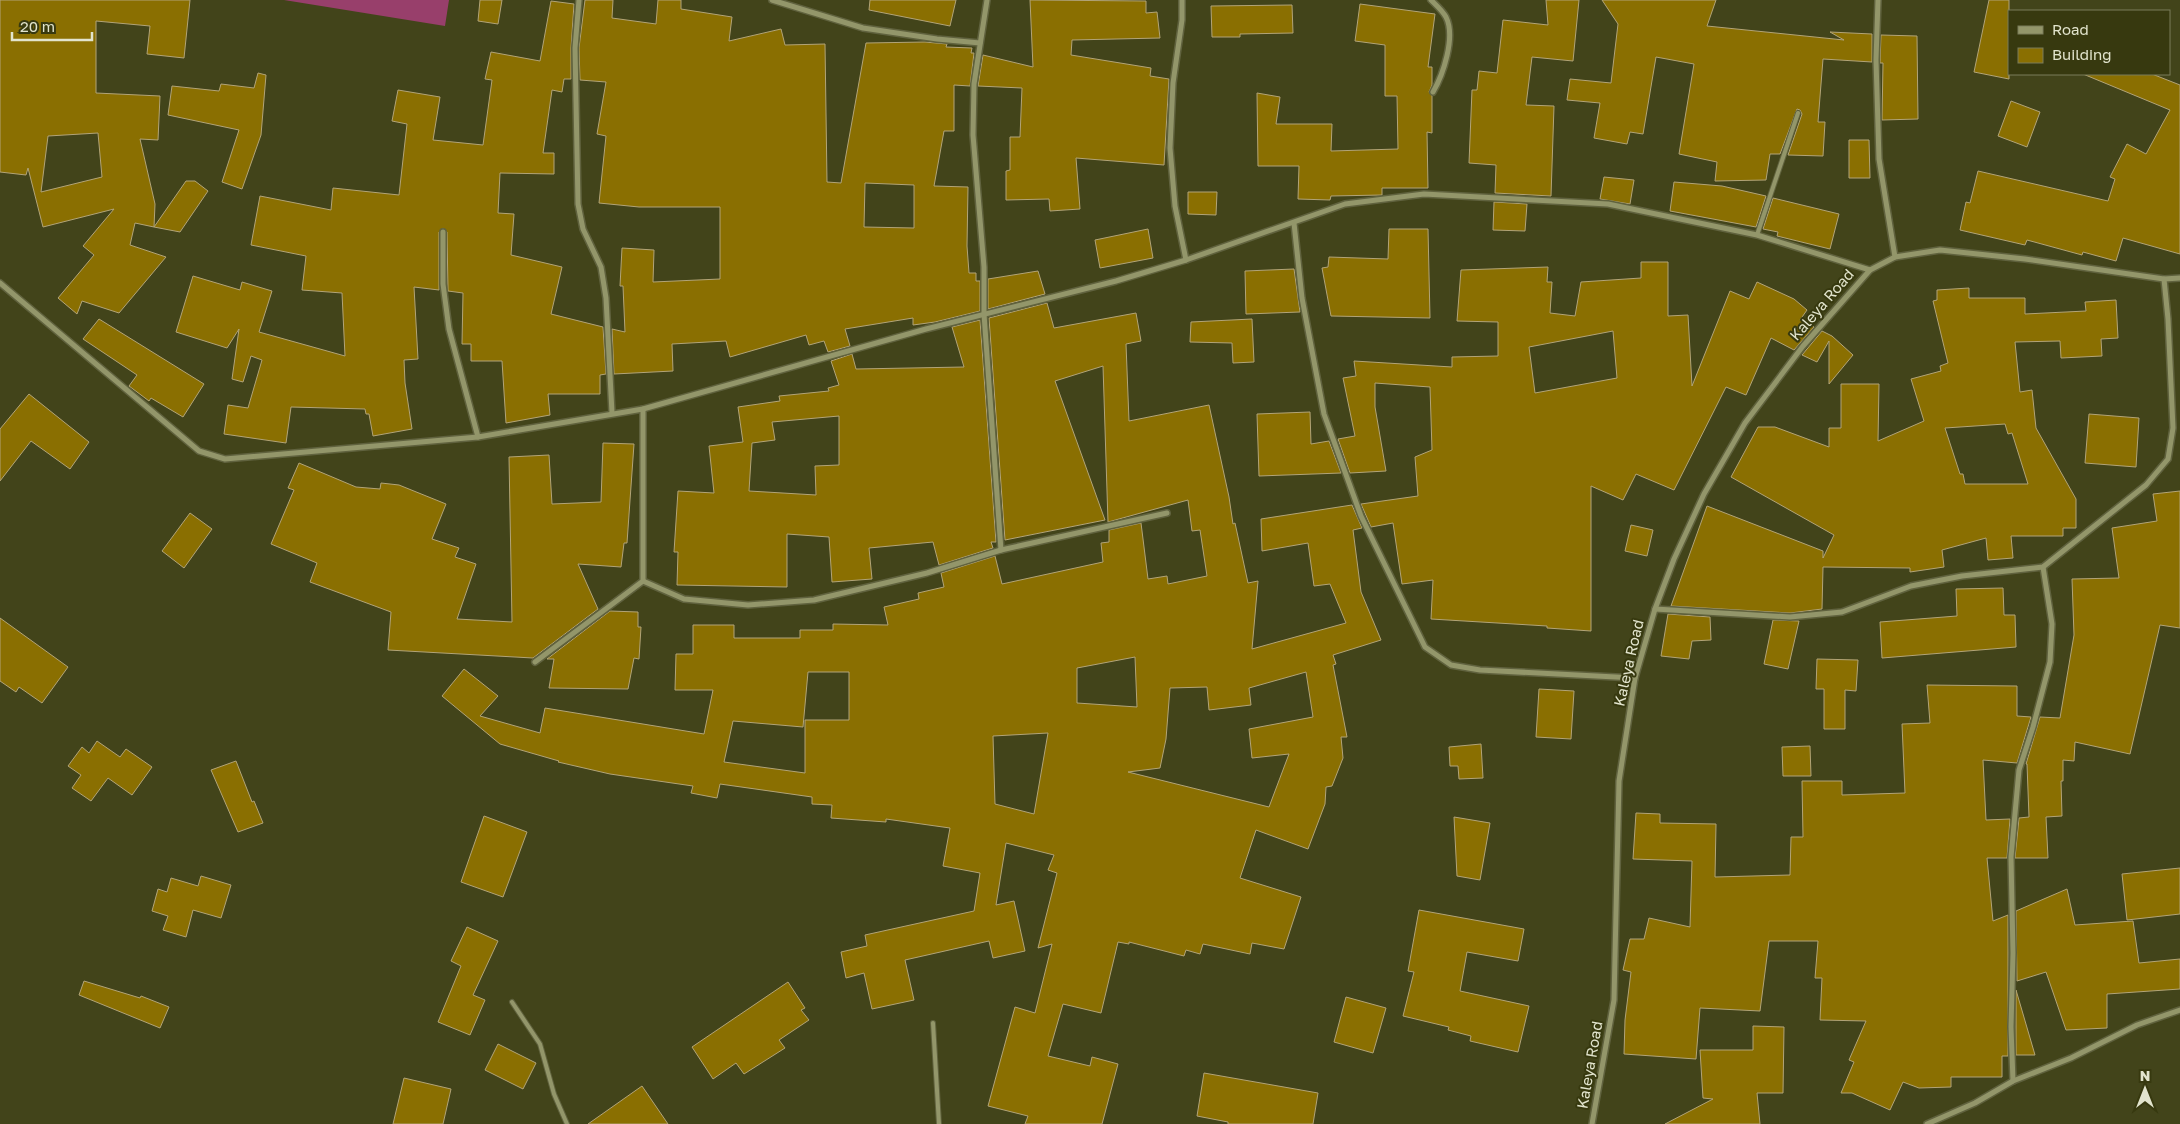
<svg xmlns="http://www.w3.org/2000/svg" width="2180" height="1124" viewBox="0 0 2180 1124" font-family="'Golos Text',sans-serif">
  <rect width="100%" height="100%" fill="#42441a"/>
  <!-- green -->
  <path fill="#983f6b" d="M 284,0 L 449,0 L 445,26 Z"/>
  <!-- building -->
  <g fill="#8a6f01" stroke="#b2a478" fill-rule="evenodd">
    <path d="M 0,0 L 190,0 L 184,58 L 147,54 L 150,26 L 96,21 L 96,93 L 160,96 L 158,140 L 140,139 L 155,204 L 154,227 L 135,223 L 130,245 L 166,257 L 119,313 L 82,301 L 77,314 L 58,298 L 94,255 L 83,246 L 114,209 L 43,227 L 28,168 L 26,175 L 0,172 ZM 98,133 L 102,177 L 41,192 L 48,136 Z"/>
    <path d="M 480,0 L 502,0 L 498,24 L 478,21 Z"/>
    <path d="M 585,0 L 613,0 L 612,18 L 656,24 L 658,0 L 681,0 L 681,9 L 732,17 L 729,41 L 781,29 L 785,45 L 825,44 L 827,182 L 841,183 L 866,43 L 925,42 L 947,44 L 946,47 L 972,48 L 971,53 L 974,53 L 970,86 L 954,85 L 954,131 L 944,131 L 934,186 L 968,187 L 967,246 L 969,273 L 976,273 L 976,281 L 980,281 L 980,311 L 935,322 L 913,325 L 913,318 L 845,329 L 850,346 L 828,352 L 824,341 L 809,345 L 806,335 L 730,357 L 726,341 L 672,344 L 673,371 L 614,374 L 612,329 L 625,332 L 623,286 L 620,286 L 622,248 L 654,250 L 653,282 L 720,279 L 720,207 L 639,207 L 599,203 L 606,136 L 597,134 L 606,82 L 580,80 L 579,48 ZM 865,183 L 914,185 L 914,228 L 864,227 Z"/>
    <path d="M 870,0 L 956,0 L 950,26 L 869,10 Z"/>
    <path d="M 1030,0 L 1146,1 L 1146,13 L 1157,12 L 1160,38 L 1072,40 L 1071,55 L 1151,68 L 1150,76 L 1169,79 L 1164,165 L 1076,158 L 1080,209 L 1050,211 L 1049,199 L 1006,200 L 1006,171 L 1010,170 L 1010,137 L 1020,137 L 1022,88 L 978,86 L 983,55 L 1033,67 Z"/>
    <path d="M 1546,0 L 1579,0 L 1573,61 L 1532,57 L 1526,105 L 1554,106 L 1551,196 L 1495,193 L 1496,165 L 1469,163 L 1472,90 L 1477,90 L 1479,71 L 1497,73 L 1503,20 L 1548,25 Z"/>
    <path d="M 1602,0 L 1716,0 L 1707,26 L 1844,40 L 1830,32 L 1872,34 L 1872,62 L 1823,59 L 1818,122 L 1825,122 L 1823,156 L 1788,155 L 1802,114 L 1800,110 L 1797,109 L 1780,154 L 1770,154 L 1766,180 L 1715,181 L 1717,162 L 1679,154 L 1694,64 L 1656,57 L 1643,134 L 1630,132 L 1627,144 L 1594,138 L 1600,103 L 1567,100 L 1570,79 L 1611,83 L 1618,24 Z"/>
    <path d="M 1989,0 L 2009,0 L 2009,79 L 1974,72 Z"/>
    <path d="M 551,1 L 574,4 L 571,48 L 571,79 L 564,79 L 562,92 L 552,90 L 543,153 L 554,153 L 554,174 L 500,173 L 498,213 L 514,214 L 511,255 L 562,267 L 551,314 L 603,327 L 606,374 L 600,375 L 600,394 L 548,394 L 550,415 L 506,423 L 502,361 L 471,361 L 471,344 L 462,344 L 463,293 L 448,291 L 447,232 L 443,228 L 439,232 L 439,290 L 414,287 L 418,359 L 404,360 L 405,383 L 412,429 L 373,436 L 369,414 L 366,414 L 365,409 L 291,407 L 286,443 L 224,434 L 228,405 L 248,408 L 262,360 L 251,356 L 243,382 L 232,379 L 239,329 L 227,348 L 176,332 L 193,276 L 240,290 L 242,282 L 272,291 L 259,332 L 345,356 L 342,293 L 302,290 L 306,256 L 251,245 L 260,196 L 331,210 L 333,188 L 399,195 L 407,124 L 392,121 L 398,90 L 440,97 L 433,140 L 483,145 L 492,80 L 485,79 L 491,52 L 540,61 Z"/>
    <path d="M 1360,4 L 1435,14 L 1428,67 L 1432,67 L 1432,85 L 1429,92 L 1432,96 L 1432,133 L 1427,132 L 1428,188 L 1382,188 L 1382,195 L 1331,196 L 1330,200 L 1298,199 L 1299,166 L 1258,166 L 1257,93 L 1280,97 L 1276,124 L 1332,124 L 1331,151 L 1398,149 L 1397,96 L 1385,96 L 1385,45 L 1355,41 Z"/>
    <path d="M 1292,5 L 1293,33 L 1240,34 L 1240,37 L 1212,37 L 1211,6 Z"/>
    <path d="M 1881,35 L 1917,36 L 1918,119 L 1882,120 L 1883,63 L 1880,63 Z"/>
    <path d="M 258,73 L 266,75 L 261,135 L 242,189 L 222,182 L 239,130 L 168,115 L 172,86 L 219,91 L 221,84 L 254,88 Z"/>
    <path d="M 2083,74 L 2152,74 L 2180,85 L 2180,254 L 2123,238 L 2116,261 L 2083,252 L 2082,255 L 2027,240 L 2025,245 L 1960,230 L 1966,202 L 1970,203 L 1978,171 L 2108,201 L 2115,179 L 2110,177 L 2127,144 L 2146,154 L 2170,110 Z"/>
    <path d="M 2011,101 L 2040,112 L 2027,147 L 1998,136 Z"/>
    <path d="M 1849,140 L 1869,140 L 1870,178 L 1849,178 Z"/>
    <path d="M 1604,177 L 1634,180 L 1630,204 L 1600,199 Z"/>
    <path d="M 186,181 L 195,181 L 208,191 L 180,232 L 154,227 Z"/>
    <path d="M 1674,182 L 1722,186 L 1766,196 L 1756,227 L 1670,211 Z"/>
    <path d="M 1188,192 L 1217,192 L 1216,215 L 1188,214 Z"/>
    <path d="M 1773,198 L 1839,214 L 1830,249 L 1777,236 L 1778,232 L 1763,229 Z"/>
    <path d="M 1494,202 L 1527,204 L 1525,231 L 1493,230 Z"/>
    <path d="M 1148,229 L 1153,258 L 1100,268 L 1095,240 Z"/>
    <path d="M 1389,229 L 1428,229 L 1430,318 L 1331,316 L 1322,268 L 1328,267 L 1329,257 L 1388,259 Z"/>
    <path d="M 1641,262 L 1668,262 L 1668,316 L 1688,315 L 1692,386 L 1730,291 L 1749,299 L 1757,282 L 1794,299 L 1807,310 L 1800,320 L 1814,327 L 1794,350 L 1771,338 L 1746,395 L 1726,387 L 1674,490 L 1636,474 L 1623,500 L 1591,486 L 1591,631 L 1547,628 L 1547,626 L 1431,619 L 1433,580 L 1402,584 L 1393,523 L 1371,527 L 1361,504 L 1418,496 L 1415,457 L 1432,450 L 1430,387 L 1375,383 L 1375,407 L 1386,471 L 1350,473 L 1338,439 L 1355,436 L 1343,378 L 1356,376 L 1354,361 L 1452,367 L 1452,357 L 1498,356 L 1498,322 L 1457,321 L 1461,270 L 1548,267 L 1547,282 L 1552,282 L 1550,313 L 1575,316 L 1581,282 L 1641,278 ZM 1613,331 L 1617,378 L 1535,393 L 1529,347 Z"/>
    <path d="M 1294,269 L 1300,312 L 1246,314 L 1245,271 Z"/>
    <path d="M 1038,271 L 1045,294 L 988,309 L 988,279 Z"/>
    <path d="M 1969,288 L 1969,298 L 2025,298 L 2025,314 L 2086,311 L 2085,302 L 2116,300 L 2118,338 L 2101,339 L 2102,356 L 2061,358 L 2060,341 L 2015,342 L 2020,392 L 2032,390 L 2036,428 L 2076,499 L 2076,528 L 2063,528 L 2063,536 L 2011,536 L 2013,558 L 1988,560 L 1986,538 L 1942,550 L 1944,567 L 1910,572 L 1910,568 L 1823,567 L 1822,609 L 1790,613 L 1671,606 L 1707,506 L 1823,551 L 1823,558 L 1834,535 L 1731,477 L 1758,427 L 1775,427 L 1829,447 L 1829,428 L 1841,428 L 1841,384 L 1879,384 L 1878,441 L 1924,421 L 1911,379 L 1941,371 L 1940,366 L 1948,363 L 1933,301 L 1937,300 L 1937,290 ZM 2005,424 L 2008,434 L 2012,433 L 2028,484 L 1965,484 L 1963,474 L 1960,474 L 1945,428 Z"/>
    <path d="M 1047,303 L 1054,328 L 1136,313 L 1141,341 L 1126,344 L 1129,421 L 1209,405 L 1229,497 L 1233,524 L 1235,523 L 1248,583 L 1258,581 L 1252,649 L 1346,623 L 1330,584 L 1314,586 L 1308,543 L 1262,551 L 1261,519 L 1352,505 L 1362,528 L 1353,530 L 1361,592 L 1381,640 L 1333,655 L 1336,664 L 1333,665 L 1347,737 L 1341,737 L 1343,758 L 1332,786 L 1326,787 L 1325,804 L 1308,849 L 1256,830 L 1240,878 L 1301,897 L 1284,949 L 1252,943 L 1250,954 L 1203,944 L 1200,954 L 1186,950 L 1184,956 L 1129,942 L 1129,944 L 1118,942 L 1101,1013 L 1063,1004 L 1048,1056 L 1090,1066 L 1092,1057 L 1118,1064 L 1102,1124 L 1025,1124 L 1028,1116 L 988,1106 L 1015,1007 L 1035,1013 L 1052,944 L 1038,948 L 1057,873 L 1048,870 L 1054,855 L 1006,843 L 996,905 L 1014,901 L 1025,951 L 993,958 L 989,941 L 905,960 L 914,1000 L 872,1009 L 864,973 L 846,978 L 841,952 L 867,946 L 865,935 L 974,911 L 980,873 L 943,866 L 950,828 L 886,819 L 886,822 L 831,818 L 832,805 L 812,804 L 812,797 L 720,784 L 717,798 L 691,793 L 693,786 L 610,774 L 558,762 L 559,761 L 500,744 L 442,696 L 464,669 L 498,696 L 480,716 L 540,733 L 545,708 L 704,734 L 713,690 L 675,690 L 676,654 L 693,654 L 693,625 L 734,625 L 734,638 L 800,638 L 800,630 L 833,630 L 833,624 L 888,625 L 884,607 L 919,599 L 918,593 L 944,587 L 941,573 L 995,556 L 1002,584 L 1103,562 L 1101,543 L 1109,542 L 1109,530 L 1141,523 L 1148,579 L 1167,576 L 1168,584 L 1207,576 L 1200,530 L 1192,531 L 1188,500 L 1108,522 L 1103,366 L 1055,381 L 1105,520 L 1005,540 L 989,318 ZM 1135,657 L 1137,707 L 1077,703 L 1077,668 ZM 808,672 L 849,672 L 849,720 L 805,720 L 805,773 L 724,762 L 733,721 L 803,727 ZM 1306,672 L 1313,717 L 1249,729 L 1252,758 L 1289,754 L 1269,807 L 1128,772 L 1160,768 L 1166,739 L 1170,688 L 1207,687 L 1209,710 L 1251,705 L 1249,688 ZM 1048,733 L 1034,814 L 995,804 L 993,736 Z"/>
    <path d="M 99,319 L 204,384 L 183,417 L 151,398 L 149,401 L 129,386 L 137,375 L 83,339 Z"/>
    <path d="M 1252,319 L 1254,362 L 1233,363 L 1232,343 L 1190,342 L 1191,322 Z"/>
    <path d="M 980,320 L 996,542 L 991,542 L 993,548 L 939,565 L 933,542 L 869,548 L 872,579 L 832,582 L 829,537 L 787,534 L 787,587 L 677,585 L 678,552 L 674,552 L 678,491 L 714,493 L 709,446 L 743,442 L 738,407 L 780,401 L 779,396 L 829,391 L 828,388 L 839,385 L 831,361 L 852,354 L 856,369 L 964,367 L 952,327 ZM 839,416 L 839,465 L 815,466 L 816,495 L 749,491 L 752,443 L 775,440 L 772,422 Z"/>
    <path d="M 1822,331 L 1832,336 L 1853,355 L 1829,384 L 1829,341 L 1817,362 L 1802,355 Z"/>
    <path d="M 29,394 L 89,442 L 70,469 L 31,441 L 0,481 L 0,429 Z"/>
    <path d="M 1310,412 L 1311,444 L 1329,441 L 1341,473 L 1259,476 L 1257,414 Z"/>
    <path d="M 2089,414 L 2139,418 L 2136,467 L 2085,463 Z"/>
    <path d="M 603,443 L 634,444 L 627,543 L 624,543 L 621,567 L 578,564 L 598,609 L 533,658 L 388,650 L 391,612 L 310,582 L 317,563 L 271,544 L 294,490 L 288,488 L 299,463 L 356,487 L 380,489 L 381,483 L 399,485 L 446,504 L 432,539 L 459,548 L 455,557 L 476,564 L 457,619 L 512,622 L 509,457 L 549,455 L 552,504 L 601,502 Z"/>
    <path d="M 2180,491 L 2180,628 L 2160,625 L 2130,754 L 2075,742 L 2074,761 L 2063,760 L 2063,781 L 2061,781 L 2062,816 L 2046,817 L 2048,858 L 2015,858 L 2019,818 L 2029,817 L 2027,764 L 2026,764 L 2040,717 L 2060,718 L 2074,635 L 2072,579 L 2119,578 L 2112,528 L 2157,521 L 2153,494 Z"/>
    <path d="M 190,513 L 212,529 L 184,568 L 162,551 Z"/>
    <path d="M 1631,525 L 1653,530 L 1647,556 L 1625,551 Z"/>
    <path d="M 2003,588 L 2004,615 L 2015,615 L 2016,647 L 1882,658 L 1880,622 L 1957,616 L 1956,589 Z"/>
    <path d="M 610,611 L 638,612 L 638,627 L 641,627 L 639,659 L 634,658 L 628,689 L 549,688 L 554,659 L 547,659 Z"/>
    <path d="M 1668,614 L 1710,617 L 1711,640 L 1692,641 L 1689,659 L 1661,656 Z"/>
    <path d="M 0,618 L 68,667 L 42,703 L 19,687 L 16,692 L 0,681 Z"/>
    <path d="M 1773,620 L 1799,621 L 1788,669 L 1764,664 Z"/>
    <path d="M 1817,659 L 1858,660 L 1856,691 L 1845,690 L 1845,729 L 1824,729 L 1824,689 L 1816,689 Z"/>
    <path d="M 1927,685 L 2017,686 L 2017,716 L 2031,717 L 2017,763 L 1983,760 L 1986,820 L 2010,819 L 2007,858 L 1987,858 L 1993,921 L 2008,915 L 2008,1056 L 2002,1056 L 2002,1077 L 1951,1077 L 1951,1087 L 1919,1088 L 1903,1082 L 1890,1110 L 1852,1093 L 1841,1093 L 1854,1062 L 1849,1060 L 1866,1021 L 1820,1020 L 1822,978 L 1815,978 L 1818,941 L 1769,941 L 1760,1011 L 1700,1008 L 1696,1059 L 1624,1054 L 1625,1020 L 1631,972 L 1623,970 L 1630,939 L 1644,939 L 1649,918 L 1690,927 L 1692,861 L 1633,859 L 1636,813 L 1660,814 L 1660,823 L 1716,824 L 1715,877 L 1790,875 L 1791,837 L 1803,837 L 1802,781 L 1842,781 L 1842,795 L 1905,793 L 1902,724 L 1930,723 Z"/>
    <path d="M 1539,689 L 1574,691 L 1571,739 L 1536,737 Z"/>
    <path d="M 97,741 L 120,757 L 126,749 L 152,767 L 132,795 L 108,778 L 91,801 L 72,788 L 81,775 L 68,766 L 82,747 L 89,753 Z"/>
    <path d="M 1481,744 L 1483,778 L 1459,779 L 1458,766 L 1450,766 L 1449,747 Z"/>
    <path d="M 1810,746 L 1811,776 L 1783,776 L 1782,747 Z"/>
    <path d="M 236,761 L 252,802 L 254,801 L 263,823 L 238,832 L 211,770 Z"/>
    <path d="M 484,816 L 527,832 L 503,897 L 461,882 Z"/>
    <path d="M 1454,817 L 1490,823 L 1480,880 L 1457,876 Z"/>
    <path d="M 2180,868 L 2180,914 L 2127,920 L 2122,874 Z"/>
    <path d="M 201,876 L 231,885 L 221,918 L 193,910 L 186,937 L 163,930 L 168,916 L 152,911 L 158,889 L 167,892 L 171,878 L 198,886 Z"/>
    <path d="M 2067,889 L 2075,925 L 2133,921 L 2139,963 L 2180,959 L 2180,989 L 2107,994 L 2107,1028 L 2066,1030 L 2046,972 L 2017,981 L 2016,911 Z"/>
    <path d="M 1419,910 L 1524,929 L 1518,961 L 1467,952 L 1460,991 L 1529,1006 L 1518,1052 L 1470,1041 L 1471,1036 L 1448,1030 L 1449,1027 L 1403,1016 L 1414,972 L 1408,971 Z"/>
    <path d="M 467,927 L 498,941 L 473,995 L 485,1000 L 470,1035 L 438,1022 L 461,966 L 451,961 Z"/>
    <path d="M 84,981 L 140,998 L 141,996 L 169,1007 L 160,1028 L 79,995 Z"/>
    <path d="M 788,982 L 805,1008 L 801,1010 L 809,1020 L 779,1040 L 785,1048 L 744,1074 L 736,1063 L 713,1079 L 692,1047 Z"/>
    <path d="M 2016,990 L 2035,1055 L 2016,1055 Z"/>
    <path d="M 1346,997 L 1386,1008 L 1373,1053 L 1334,1042 Z"/>
    <path d="M 1753,1026 L 1784,1027 L 1783,1093 L 1757,1093 L 1760,1124 L 1665,1124 L 1713,1099 L 1703,1098 L 1700,1050 L 1753,1050 Z"/>
    <path d="M 498,1044 L 536,1063 L 523,1089 L 485,1070 Z"/>
    <path d="M 1204,1073 L 1318,1093 L 1313,1124 L 1228,1124 L 1228,1122 L 1197,1116 Z"/>
    <path d="M 404,1078 L 451,1089 L 443,1124 L 393,1124 Z"/>
    <path d="M 642,1086 L 668,1124 L 588,1124 Z"/>
  </g>
  <g fill="none" stroke-linecap="round" stroke-linejoin="round">
    <defs>
      <g id="service">
        <path d="M 1757,235 L 1798,113"/>
        <path d="M 512,1002 L 540,1044 L 554,1094 L 567,1124"/>
        <path d="M 933,1023 L 939,1124"/>
      </g>
      <g id="minor">
        <path d="M 579,0 L 575,48 L 578,204 L 583,229 L 601,267 L 606,298 L 612,413"/>
        <path d="M 772,0 L 863,28 L 937,39 L 980,43"/>
        <path d="M 987,0 L 974,84 L 973,135 L 984,267 L 984,314 L 1001,550"/>
        <path d="M 1182,0 L 1182,20 L 1173,83 L 1170,148 L 1175,206 L 1186,260"/>
        <path d="M 1431,0 C 1436,5 1442,10 1446,17 C 1456,37 1443,75 1433,92"/>
        <path d="M 1878,0 L 1876,60 L 1879,159 L 1895,257"/>
        <path d="M 1294,223 L 1302,298 L 1324,414 L 1361,516 L 1425,647 L 1451,665 L 1480,670 L 1635,678"/>
        <path d="M 443,232 L 443,284 L 449,329 L 478,437"/>
        <path d="M 0,283 L 199,451 L 225,459 L 478,437 L 643,409 L 926,329 L 1116,281 L 1186,260 L 1345,204 L 1424,194 L 1608,204 L 1757,235 L 1870,270"/>
        <path d="M 643,581 L 684,599 L 748,605 L 814,600 L 927,573 L 1001,550 L 1167,513"/>
        <path d="M 1655,609 L 1790,617 L 1842,612 L 1911,586 L 1962,576 L 2043,567 L 2146,485 L 2168,459 L 2173,428 L 2168,319 L 2164,279"/>
        <path d="M 535,662 L 643,581 L 643,409"/>
        <path d="M 2013,1081 L 2011,1027 L 2013,953 L 2011,857 L 2019,770 L 2033,727 L 2050,662 L 2052,624 L 2043,567"/>
        <path d="M 1592,1124 L 1614,1000 L 1619,781 L 1635,678 L 1655,609 L 1674,559 L 1704,494 L 1745,423 L 1803,346 L 1870,270 L 1895,257 L 1940,250 L 2025,259 L 2164,279 L 2180,278"/>
        <path d="M 1927,1124 L 1975,1103 L 2013,1081 L 2071,1058 L 2137,1025 L 2180,1010"/>
      </g>
    </defs>
    <!-- service casing -->
    <use href="#service" stroke="#60623e" stroke-width="6"/>
    <!-- minor casing -->
    <use href="#minor" stroke="#60623e" stroke-width="8"/>
    <!-- service -->
    <use href="#service" stroke="#93966a" stroke-width="4"/>
    <!-- minor -->
    <use href="#minor" stroke="#93966a" stroke-width="5"/>
  </g>
  <g text-anchor="middle" stroke-width="4" stroke-linejoin="round" paint-order="stroke">
    <!-- street labels -->
    <g font-size="15" fill="#e2e4cd" stroke="#37390f">
      <text transform="translate(1822 305) rotate(-49)" y="5">Kaleya Road</text>
      <text transform="translate(1629 663) rotate(-77)" y="5">Kaleya Road</text>
      <text transform="translate(1590 1065) rotate(-80)" y="5">Kaleya Road</text>
    </g>
  </g>
  <!-- legend -->
  <rect x="2008" y="10" width="162" height="65" fill="#37390f" stroke="#7b7d5b"/>
  <rect x="2018" y="26" width="25" height="8" fill="#93966a" stroke="#7b7d5b"/>
  <text x="2052" y="35" font-size="15" fill="#e2e4cd">Road</text>
  <rect x="2018" y="48" width="25" height="15" fill="#8a6f01" stroke="#7b7d5b"/>
  <text x="2052" y="60" font-size="15" fill="#e2e4cd">Building</text>
  <!-- north arrow -->
  <g transform="translate(2145 1089)" stroke="#37390f" stroke-width="4" paint-order="stroke">
  <path d="M0-4L9 19L0 12L-9 19Z" fill="#e2e4cd"/>
  <text y="-8" font-size="14" font-weight="bold" text-anchor="middle" fill="#e2e4cd">N</text>
  </g>
  <!-- scale -->
  <path d="M12 32v8h80v-8" fill="none" stroke="#e2e4cd" stroke-width="2.5"/>
  <text x="20" y="32" font-size="15" fill="#e2e4cd" stroke="#37390f" stroke-width="4" paint-order="stroke">20 m</text>
</svg>
